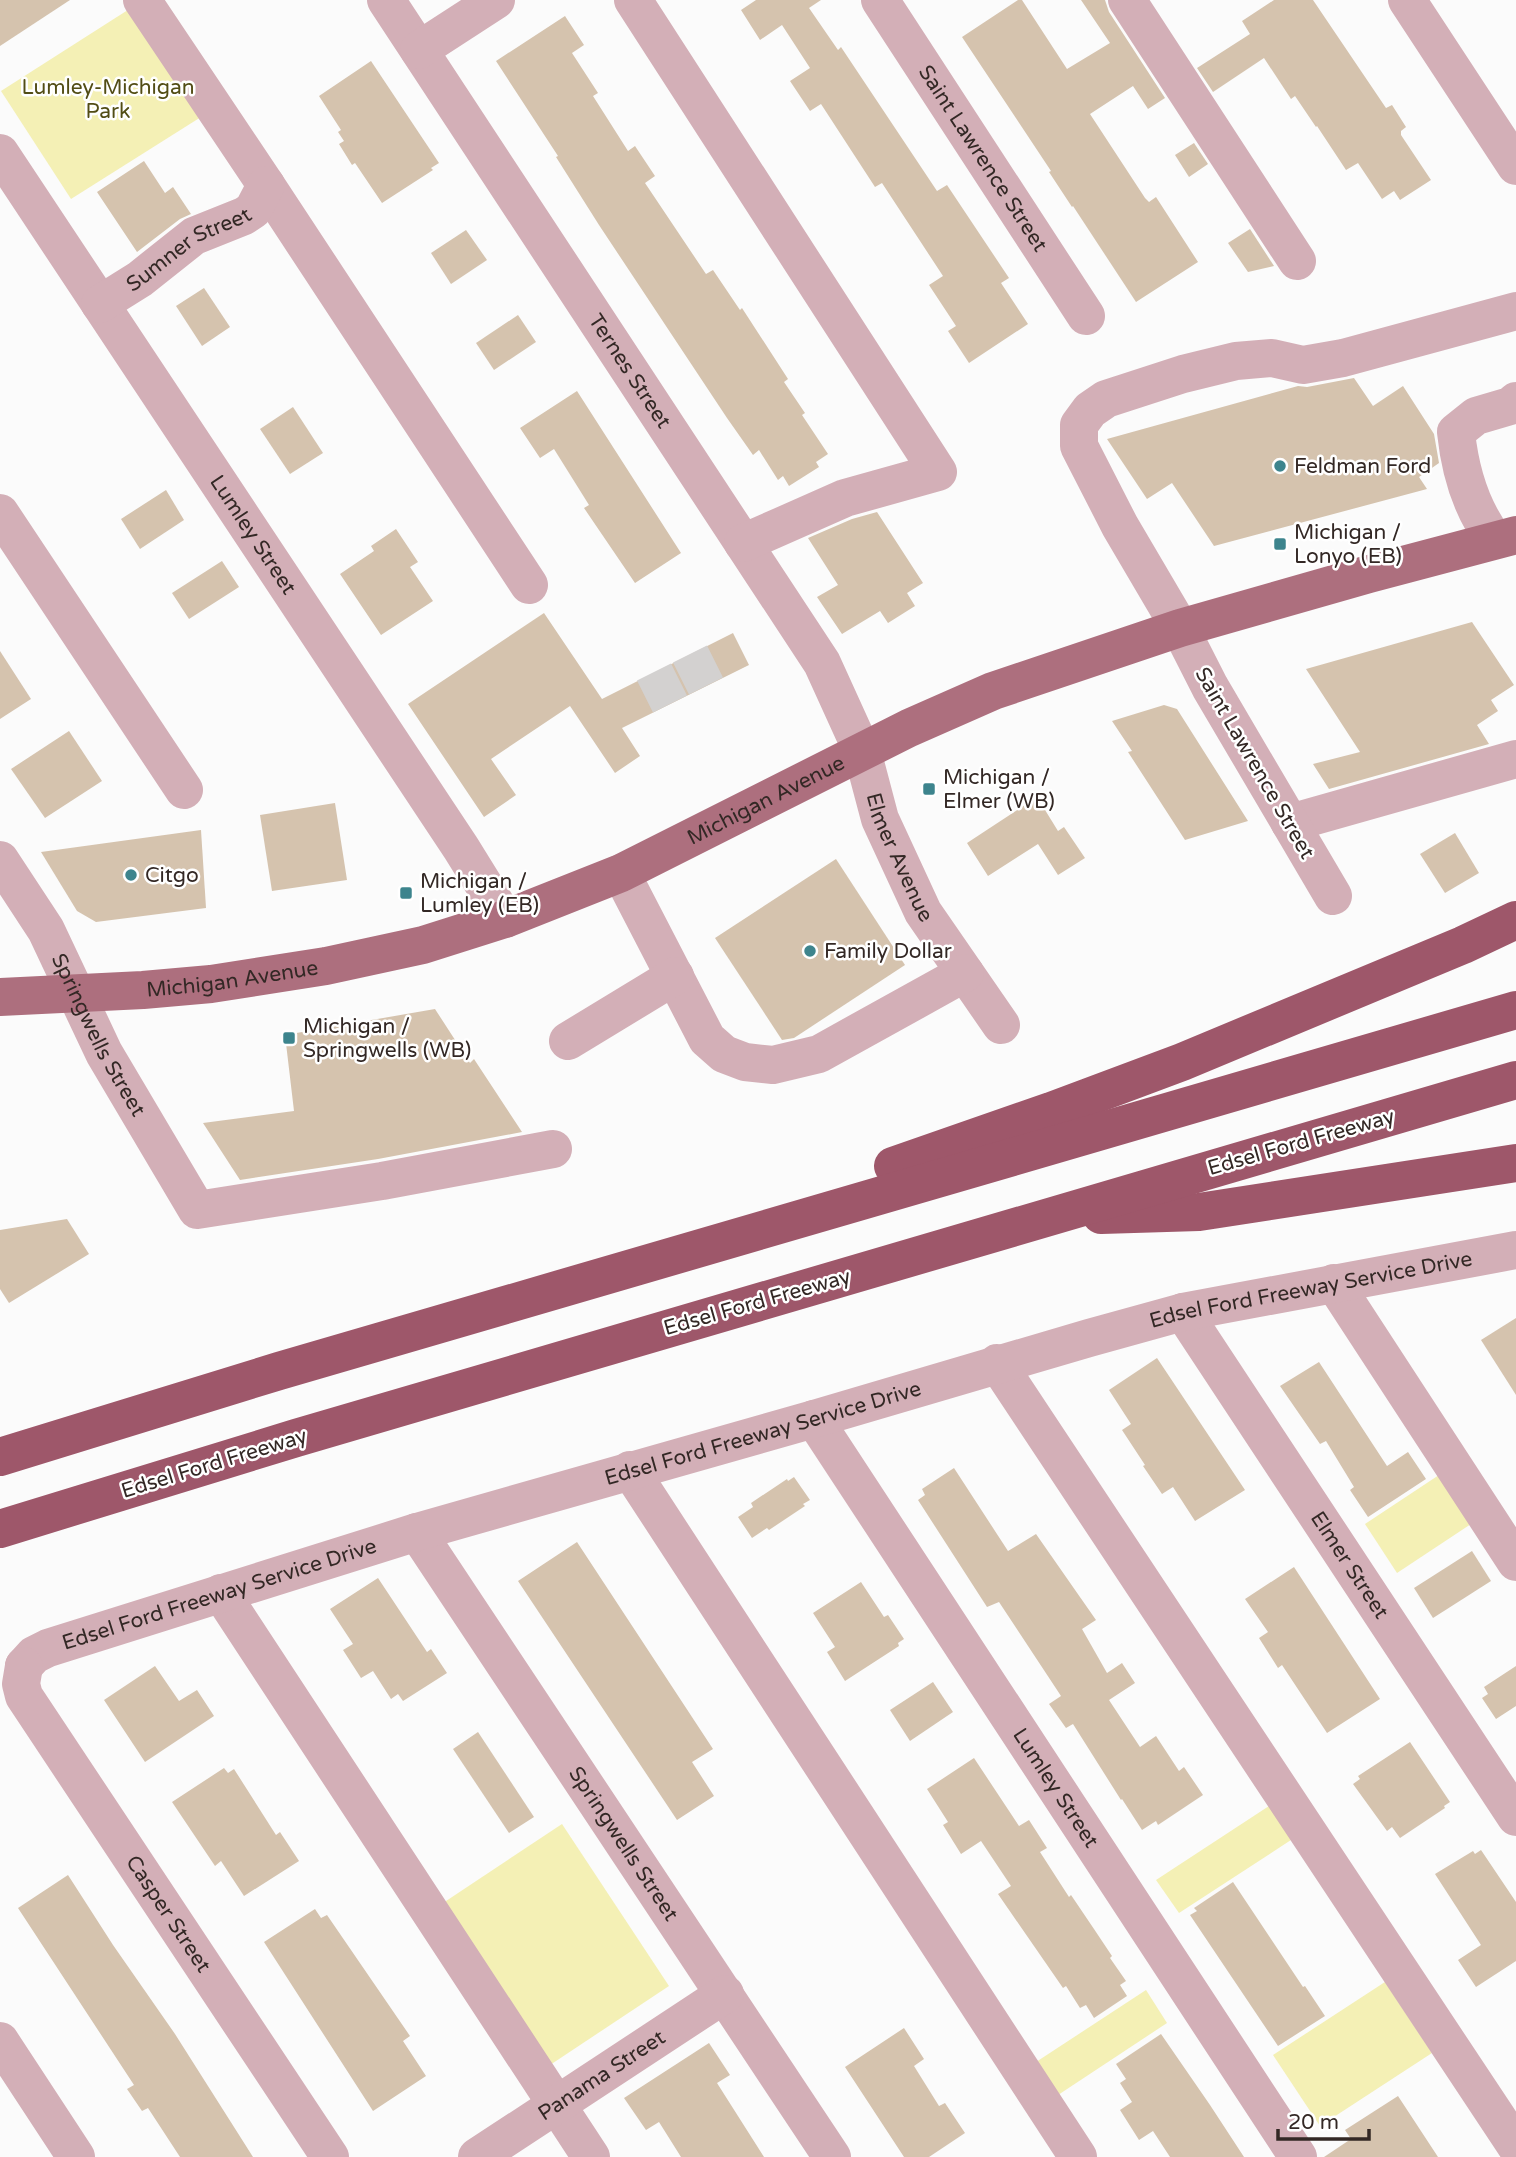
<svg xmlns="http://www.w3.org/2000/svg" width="1516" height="2157" viewBox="0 0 1516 2157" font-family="'Varela Round',sans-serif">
  <rect width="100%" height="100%" fill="#fbfbfb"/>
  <!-- green -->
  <g fill="#f4f0b5">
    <path d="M 131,8 L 201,117 L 71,199 L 1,91 Z"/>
    <path d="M 1439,1475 L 1471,1524 L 1397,1573 L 1365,1524 Z"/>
    <path d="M 1269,1806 L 1291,1840 L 1179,1913 L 1156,1880 Z"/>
    <path d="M 562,1824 L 669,1986 L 547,2067 L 440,1905 Z"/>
    <path d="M 1385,1982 L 1432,2053 L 1320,2126 L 1273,2055 Z"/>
    <path d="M 1146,1990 L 1167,2023 L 1055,2097 L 1033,2064 Z"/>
  </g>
  <!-- building -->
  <g fill="#d5c3ae">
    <path d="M 0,0 L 70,0 L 0,46 Z"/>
    <path d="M 756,0 L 821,0 L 809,8 L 838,50 L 841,47 L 937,191 L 947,185 L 1009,278 L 1001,283 L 1028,324 L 969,363 L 948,331 L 956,326 L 929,285 L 943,276 L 882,183 L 875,187 L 821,104 L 810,111 L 790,81 L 810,68 L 782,25 L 760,40 L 741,10 Z"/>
    <path d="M 1018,0 L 1022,0 L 1067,69 L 1110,43 L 1081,0 L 1105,0 L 1109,12 L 1165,98 L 1148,109 L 1133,86 L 1090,114 L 1145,198 L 1149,202 L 1156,197 L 1198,262 L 1136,302 L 1073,206 L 1072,207 L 1049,172 L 1051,171 L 962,37 Z"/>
    <path d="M 1274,0 L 1313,0 L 1386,108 L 1392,105 L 1406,127 L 1401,131 L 1401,135 L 1431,180 L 1400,200 L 1394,191 L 1382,199 L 1358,163 L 1346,170 L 1317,126 L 1316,127 L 1295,96 L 1291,99 L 1264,58 L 1213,92 L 1197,68 L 1250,34 L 1242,21 Z"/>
    <path d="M 565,16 L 584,45 L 572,53 L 598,93 L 593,96 L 628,151 L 635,146 L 655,176 L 645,183 L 706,274 L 713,270 L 740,310 L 742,308 L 788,379 L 784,382 L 805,413 L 802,415 L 828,454 L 816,462 L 819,467 L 789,486 L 783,476 L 778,480 L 759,450 L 753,455 L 727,418 L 599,225 L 556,157 L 558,156 L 496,61 Z"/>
    <path d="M 371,61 L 439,163 L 431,168 L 433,170 L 382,203 L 355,163 L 352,165 L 339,144 L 344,141 L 338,132 L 341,130 L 319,96 Z"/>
    <path d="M 1194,143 L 1208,164 L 1189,177 L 1175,155 Z"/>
    <path d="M 144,161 L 165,193 L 173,187 L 191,214 L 180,219 L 137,252 L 97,192 Z"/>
    <path d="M 1250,229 L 1274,266 L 1248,272 L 1228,243 Z"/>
    <path d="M 466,230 L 487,260 L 451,284 L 431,253 Z"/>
    <path d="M 204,288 L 230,327 L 202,346 L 176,306 Z"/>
    <path d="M 518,315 L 536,342 L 494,370 L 476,343 Z"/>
    <path d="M 1354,378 L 1373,406 L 1403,386 L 1434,434 L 1439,463 L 1419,477 L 1427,489 L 1214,546 L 1172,483 L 1147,499 L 1107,439 L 1298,386 L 1307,387 Z"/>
    <path d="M 577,391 L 681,553 L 635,583 L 584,508 L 589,505 L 554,449 L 540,458 L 520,428 Z"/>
    <path d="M 293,407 L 323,453 L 290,474 L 260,429 Z"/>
    <path d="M 166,490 L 184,520 L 140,549 L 121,519 Z"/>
    <path d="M 877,512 L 923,583 L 907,593 L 915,606 L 888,623 L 880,611 L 842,634 L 817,597 L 838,585 L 808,538 L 852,519 Z"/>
    <path d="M 396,529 L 418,562 L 410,567 L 433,601 L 381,635 L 340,574 L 374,551 L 371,546 Z"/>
    <path d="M 222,561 L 239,587 L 189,619 L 172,593 Z"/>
    <path d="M 544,613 L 602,699 L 733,633 L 749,665 L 622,728 L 640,756 L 615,773 L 570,706 L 491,759 L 516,795 L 484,817 L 408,704 Z"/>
    <path d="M 1472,622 L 1514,685 L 1491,700 L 1498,711 L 1477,725 L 1489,744 L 1329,789 L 1313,764 L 1360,752 L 1306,669 Z"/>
    <path d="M 0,651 L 31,699 L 0,719 Z"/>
    <path d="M 1164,705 L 1177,709 L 1248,821 L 1185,840 L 1128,752 L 1132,751 L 1112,721 Z"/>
    <path d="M 69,731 L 102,781 L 45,818 L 11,769 Z"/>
    <path d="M 1037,797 L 1058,831 L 1064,827 L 1085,858 L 1058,875 L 1038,844 L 988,876 L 967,843 Z"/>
    <path d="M 335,803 L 347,880 L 272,891 L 260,815 Z"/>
    <path d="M 201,830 L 206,908 L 96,922 L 77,911 L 41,852 Z"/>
    <path d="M 1455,833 L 1479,873 L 1445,893 L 1420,854 Z"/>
    <path d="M 836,859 L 905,965 L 794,1038 L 782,1040 L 715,938 Z"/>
    <path d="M 435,1009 L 470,1063 L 474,1059 L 522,1132 L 378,1159 L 240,1180 L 203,1123 L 294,1111 L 285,1035 Z"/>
    <path d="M 67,1219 L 89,1254 L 9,1303 L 0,1289 L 0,1230 Z"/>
    <path d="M 1516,1318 L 1516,1395 L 1481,1340 Z"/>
    <path d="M 1157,1358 L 1245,1490 L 1195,1521 L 1173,1487 L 1162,1494 L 1143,1466 L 1145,1465 L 1122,1430 L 1131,1424 L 1109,1390 Z"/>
    <path d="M 1319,1362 L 1387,1466 L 1408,1452 L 1426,1479 L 1368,1517 L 1350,1490 L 1354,1487 L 1326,1441 L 1320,1444 L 1280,1386 Z"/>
    <path d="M 954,1468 L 1008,1551 L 1036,1534 L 1096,1620 L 1082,1629 L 1107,1673 L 1122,1663 L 1135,1683 L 1109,1700 L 1140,1747 L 1156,1736 L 1179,1771 L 1184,1767 L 1203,1795 L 1158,1825 L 1156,1821 L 1142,1830 L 1122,1799 L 1121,1800 L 1073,1724 L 1066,1728 L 1049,1704 L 1061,1696 L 999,1602 L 987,1607 L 918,1500 L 925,1495 L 922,1489 Z"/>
    <path d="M 794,1477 L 810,1500 L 803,1504 L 805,1506 L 769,1530 L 767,1528 L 752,1538 L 738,1517 L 753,1507 L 751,1503 L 787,1479 L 788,1481 Z"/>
    <path d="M 577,1542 L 713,1749 L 692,1762 L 714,1796 L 677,1820 L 518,1581 Z"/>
    <path d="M 1472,1551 L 1491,1581 L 1433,1618 L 1414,1588 Z"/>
    <path d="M 1294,1567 L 1380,1699 L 1327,1733 L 1282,1665 L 1278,1668 L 1259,1638 L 1268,1632 L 1245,1599 Z"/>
    <path d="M 378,1578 L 427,1652 L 431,1649 L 447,1673 L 403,1701 L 398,1694 L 391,1699 L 373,1671 L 361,1678 L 343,1650 L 353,1644 L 330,1609 Z"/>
    <path d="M 861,1582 L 884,1617 L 888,1615 L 904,1639 L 898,1643 L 899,1646 L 845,1681 L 827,1652 L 835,1647 L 813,1613 Z"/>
    <path d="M 155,1666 L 179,1701 L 197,1690 L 214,1716 L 145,1762 L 104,1700 Z"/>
    <path d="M 1516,1666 L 1516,1706 L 1496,1719 L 1482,1698 L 1488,1694 L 1484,1687 Z"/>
    <path d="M 933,1682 L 953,1712 L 910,1741 L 890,1710 Z"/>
    <path d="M 478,1732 L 534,1817 L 509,1833 L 453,1749 Z"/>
    <path d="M 1410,1742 L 1450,1802 L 1444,1806 L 1445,1808 L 1400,1838 L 1392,1827 L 1387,1831 L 1353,1784 L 1360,1779 L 1358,1776 Z"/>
    <path d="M 974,1758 L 1019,1826 L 1029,1820 L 1047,1848 L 1040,1852 L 1069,1897 L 1071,1895 L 1094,1929 L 1112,1956 L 1110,1958 L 1126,1981 L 1120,1985 L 1127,1996 L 1094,2018 L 1086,2005 L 1080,2008 L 1066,1986 L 1063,1988 L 998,1894 L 1011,1886 L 981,1841 L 961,1854 L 943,1825 L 948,1822 L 927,1789 Z"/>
    <path d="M 224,1768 L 228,1773 L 234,1769 L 276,1835 L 280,1832 L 299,1861 L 244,1896 L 221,1861 L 215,1866 L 172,1802 Z"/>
    <path d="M 1481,1850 L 1516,1902 L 1516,1961 L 1476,1987 L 1458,1960 L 1481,1945 L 1435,1874 L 1473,1851 L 1475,1854 Z"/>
    <path d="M 68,1875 L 113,1945 L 175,2034 L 253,2157 L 180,2157 L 148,2108 L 142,2111 L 127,2089 L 134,2085 L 18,1908 Z"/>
    <path d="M 1233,1882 L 1303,1987 L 1305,1986 L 1325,2016 L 1278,2046 L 1190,1915 L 1197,1911 L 1194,1908 Z"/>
    <path d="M 315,1909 L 321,1918 L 327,1915 L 410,2036 L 403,2041 L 426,2076 L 373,2111 L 264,1942 Z"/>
    <path d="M 904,2028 L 924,2059 L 914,2066 L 939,2106 L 945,2103 L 965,2133 L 929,2157 L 904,2157 L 845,2067 Z"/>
    <path d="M 1161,2034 L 1210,2105 L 1244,2157 L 1170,2157 L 1153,2131 L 1139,2140 L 1120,2110 L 1132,2102 L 1120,2083 L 1126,2079 L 1116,2064 Z"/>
    <path d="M 709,2043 L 730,2075 L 717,2083 L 764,2157 L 681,2157 L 659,2122 L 646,2130 L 624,2098 Z"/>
    <path d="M 1398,2096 L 1438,2157 L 1324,2157 L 1351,2139 L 1345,2130 Z"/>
  </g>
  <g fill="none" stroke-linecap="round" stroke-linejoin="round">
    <!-- minor-tunnel -->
    <g stroke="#d3d1d0" stroke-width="38" stroke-dasharray="38 19" stroke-linecap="butt">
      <path d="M 690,654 L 706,686"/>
      <path d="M 654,672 L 670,704"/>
    </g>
    <!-- minor -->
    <g stroke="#d3afb7" stroke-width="38">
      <path d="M 142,0 L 266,185 L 529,585"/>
      <path id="s1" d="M 386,0 L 822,663 L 862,751 L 880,819 L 923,912 L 1001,1025"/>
      <path d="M 633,0 L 938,472 L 845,498 L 743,543"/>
      <path id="s2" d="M 880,0 L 1086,316"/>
      <path d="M 1127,0 L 1297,261"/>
      <path d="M 1407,0 L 1516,166"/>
      <path d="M 419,50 L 496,0"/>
      <path id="s3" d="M 0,153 L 461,848 L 505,919"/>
      <path id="s4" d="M 100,304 L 140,279 L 194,236 L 244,216 L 253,210 L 266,185"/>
      <path d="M 0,513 L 184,790"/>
      <path d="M 1495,540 C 1471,509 1460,471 1456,432 L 1476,416 L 1510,406 L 1516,401"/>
      <path d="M 1290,823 L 1516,759"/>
      <path id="s5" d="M 0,860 L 46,930 L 104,1053 L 197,1210 L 382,1181 L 553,1149"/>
      <path d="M 621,873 L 707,1039 L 724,1054 L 745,1062 L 773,1065 L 819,1054 L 965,973"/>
      <path d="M 1333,896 L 1210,687 L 1180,628 L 1120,526 L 1079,446 L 1079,425 L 1090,410 L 1106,399 L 1183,374 L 1236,361 L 1272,358 L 1303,365 L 1343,358 L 1516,311"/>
      <path d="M 568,1041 L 675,976"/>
      <path d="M 1334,1283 L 1516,1562"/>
      <path id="s6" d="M 1183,1312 L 1516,1817"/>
      <path d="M 997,1363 L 1516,2146"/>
      <path id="s7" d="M 814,1419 L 1298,2157"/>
      <path d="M 630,1470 L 1078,2157"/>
      <path id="s8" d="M 417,1532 L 832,2157"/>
      <path d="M 221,1593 L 591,2157"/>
      <path id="s9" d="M 24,1666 L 34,1655 L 48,1648 L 417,1532 L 814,1419 L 1089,1338 L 1183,1312 L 1516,1250"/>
      <path id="s10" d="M 24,1666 L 21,1684 L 24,1696 L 330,2157"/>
      <path d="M 0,2041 L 76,2157"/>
      <path id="s11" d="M 477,2157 L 725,1994"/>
    </g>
    <!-- major -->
    <path stroke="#ad6f7e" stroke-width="38" id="s12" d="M 0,997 L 143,990 L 211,984 L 326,966 L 423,945 L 505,919 L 621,873 L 909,728 L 993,691 L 1180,628 L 1369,574 L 1516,535"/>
    <!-- highway -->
    <g stroke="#9e576a" stroke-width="38">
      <path d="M 893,1166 L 1051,1111 L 1182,1062 L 1463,945 L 1516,920"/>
      <path d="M 1101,1215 L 1199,1212 L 1516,1163"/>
      <path d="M 0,1457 L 279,1371 L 1516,1010"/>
      <path d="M 0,1529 L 296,1438 L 1516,1080"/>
    </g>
  </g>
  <!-- markers -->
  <g fill="#3d848d" stroke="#fff" stroke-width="2.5">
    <circle cx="1280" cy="466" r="7"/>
    <rect x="1273" y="537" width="14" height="14" rx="3.5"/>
    <rect x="922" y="782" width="14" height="14" rx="3.5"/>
    <circle cx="131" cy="875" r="7"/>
    <rect x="399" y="886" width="14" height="14" rx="3.5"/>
    <circle cx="810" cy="951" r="7"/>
    <rect x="282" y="1031" width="14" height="14" rx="3.5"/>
  </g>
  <g text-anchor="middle" stroke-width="5" stroke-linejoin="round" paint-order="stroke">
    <!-- park labels -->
    <g font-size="21" fill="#524d15" stroke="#fff">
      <text x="108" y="94">Lumley-Michigan<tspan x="108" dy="24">Park</tspan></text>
    </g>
    <!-- street labels -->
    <g font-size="21" fill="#332825" stroke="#fff">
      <text dy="7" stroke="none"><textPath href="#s2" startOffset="189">Saint Lawrence Street</textPath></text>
      <text dy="7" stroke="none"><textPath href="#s4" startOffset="105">Sumner Street</textPath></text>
      <text dy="7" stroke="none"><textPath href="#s1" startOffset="444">Ternes Street</textPath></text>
      <text dy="7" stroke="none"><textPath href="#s3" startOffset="458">Lumley Street</textPath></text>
      <text transform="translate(1255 763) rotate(60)" y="7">Saint Lawrence Street</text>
      <text dy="7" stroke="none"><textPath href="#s12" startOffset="800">Michigan Avenue</textPath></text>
      <text dy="7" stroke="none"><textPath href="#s1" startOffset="1003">Elmer Avenue</textPath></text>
      <text dy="7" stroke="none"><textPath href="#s12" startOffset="233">Michigan Avenue</textPath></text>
      <text dy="7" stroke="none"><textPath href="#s5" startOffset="201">Springwells Street</textPath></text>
      <text transform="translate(1301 1142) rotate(-16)" y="7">Edsel Ford Freeway</text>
      <text dy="7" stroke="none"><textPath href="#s9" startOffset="1344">Edsel Ford Freeway Service Drive</textPath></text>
      <text transform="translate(757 1302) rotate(-16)" y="7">Edsel Ford Freeway</text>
      <text dy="7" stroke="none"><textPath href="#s9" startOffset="777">Edsel Ford Freeway Service Drive</textPath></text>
      <text transform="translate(214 1463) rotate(-17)" y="7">Edsel Ford Freeway</text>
      <text dy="7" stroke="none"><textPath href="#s6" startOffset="303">Elmer Street</textPath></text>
      <text dy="7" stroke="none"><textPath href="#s9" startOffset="210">Edsel Ford Freeway Service Drive</textPath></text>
      <text dy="7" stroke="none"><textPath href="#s7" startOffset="441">Lumley Street</textPath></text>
      <text dy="7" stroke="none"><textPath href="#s8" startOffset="374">Springwells Street</textPath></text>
      <text dy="7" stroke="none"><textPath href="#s10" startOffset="292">Casper Street</textPath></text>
      <text dy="7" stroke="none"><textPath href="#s11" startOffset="149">Panama Street</textPath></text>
    </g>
    <!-- poi labels -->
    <g font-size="21" fill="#332825" stroke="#fff" text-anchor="start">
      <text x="1294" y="473">Feldman Ford</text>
      <text x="1294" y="539">Michigan /<tspan x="1294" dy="24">Lonyo (EB)</tspan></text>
      <text x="943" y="784">Michigan /<tspan x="943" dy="24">Elmer (WB)</tspan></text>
      <text x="145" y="882">Citgo</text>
      <text x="420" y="888">Michigan /<tspan x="420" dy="24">Lumley (EB)</tspan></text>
      <text x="824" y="958">Family Dollar</text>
      <text x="303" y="1033">Michigan /<tspan x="303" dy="24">Springwells (WB)</tspan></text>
    </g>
  </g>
  <!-- scale -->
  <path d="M1278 2129v10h91v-10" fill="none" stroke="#332825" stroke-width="3.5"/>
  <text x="1288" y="2129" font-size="21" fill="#332825" stroke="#ffffff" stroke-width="5" paint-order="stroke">20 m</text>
</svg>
